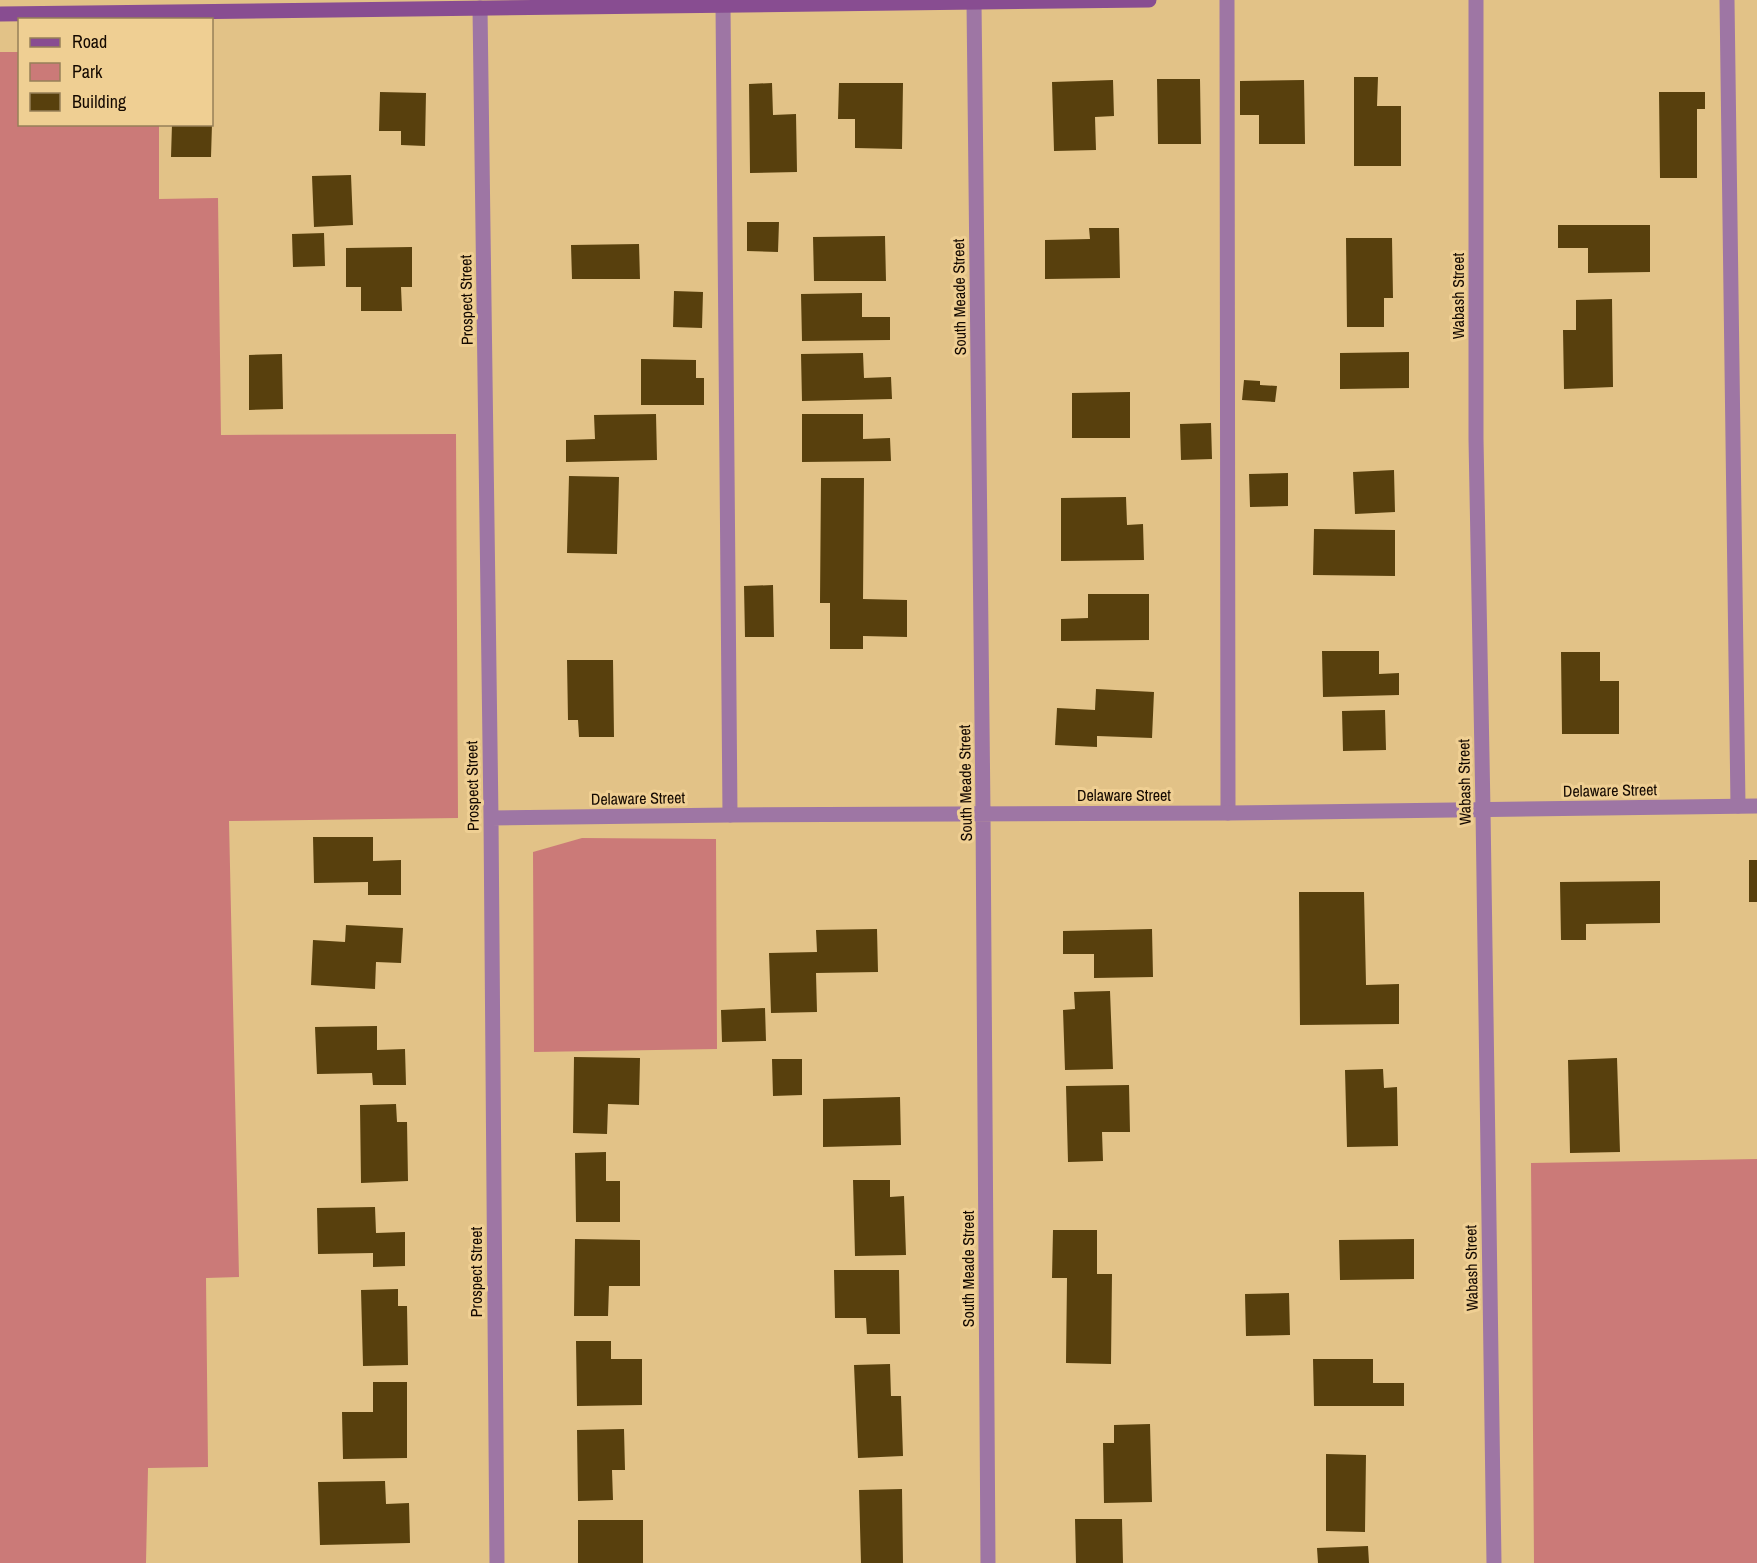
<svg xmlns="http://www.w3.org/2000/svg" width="1757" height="1563" font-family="'Archivo Narrow',sans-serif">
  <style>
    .green { fill: #cb7a78 }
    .building { fill: #58400d }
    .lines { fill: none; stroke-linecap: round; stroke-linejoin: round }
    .lane { stroke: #9e76a4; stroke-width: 15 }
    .street { stroke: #9e76a4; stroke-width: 15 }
    .secondary { stroke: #884d91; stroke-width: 15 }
    .labels { text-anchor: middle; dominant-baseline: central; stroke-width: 6; stroke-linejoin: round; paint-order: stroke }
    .street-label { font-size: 16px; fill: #140900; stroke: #efcf93 }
  </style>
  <rect width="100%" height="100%" fill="#e2c287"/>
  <path class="green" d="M0 52H19L20 124 159 125V199L218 198 221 435 456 434 458 818 229 821 239 1277 206 1278 208 1467 148 1468 146 1563H0Z
    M582 838 716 839 717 1049 534 1052 533 852Z
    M1757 1159V1563H1534L1531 1163Z"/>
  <path class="building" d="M1354 77H1378L1377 106H1401V166H1354Z
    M1157 79H1200L1201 144H1158Z
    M1113 80 1114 116 1095 117 1096 150 1054 151 1052 82Z
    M1304 80 1305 144H1259V115H1240V81Z
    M772 83 773 115 796 114 797 172 750 173 749 84Z
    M839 83H903L902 149 855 148V119H838Z
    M380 92 426 93 425 146 401 145V131H379Z
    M1659 92H1705V109H1697V178H1660Z
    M172 124H212L211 157H171Z
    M351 175 353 225 314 227 312 176Z
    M747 222H779L778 252 747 251Z
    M1558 225H1650V272L1588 273V248H1558Z
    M1089 228H1119L1120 278 1045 279V240L1090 239Z
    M324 233 325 266 293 267 292 234Z
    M885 236 886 281H814L813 237Z
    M1346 238H1392L1393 298H1384V327H1347Z
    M639 244 640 279H572L571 245Z
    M412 247V287H401L402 311H361V287H346V248Z
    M674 291 703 292 702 328 673 327Z
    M862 293V317H890V340L802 341 801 294Z
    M1612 299 1613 387 1564 389 1563 330H1576V300Z
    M1409 352V388L1340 389V353Z
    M863 353 864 378 891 377 892 399 802 401 801 354Z
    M282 354 283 409 249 410V355Z
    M641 359 696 360V378H704V405H641Z
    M1244 380 1260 381V385L1277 386 1275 402 1242 400Z
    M1130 392V438H1072V393Z
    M656 414 657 460 566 462V440L595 439 594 415Z
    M802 414H863V439L890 438 891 461 802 462Z
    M1211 423 1212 459 1181 460 1180 424Z
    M1394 470 1395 512 1355 514 1353 472Z
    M1288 473V506L1250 507 1249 474Z
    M569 476 619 477 617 554 567 553Z
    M821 478H864L863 599 907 600V637L863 636V649H830V603H820Z
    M1126 497 1127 525 1143 524 1144 560 1061 561V498Z
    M1314 529 1395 530V576L1313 575Z
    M773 585 774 637H745L744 586Z
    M1088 594H1149V640L1061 641V619L1088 618Z
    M1322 651H1379V674L1399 673V695L1323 697Z
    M1561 652H1600V681H1619V734H1562Z
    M567 660H613L614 737H579L578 720H568Z
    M1096 689 1154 692 1152 738 1097 736V747L1055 745 1057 708 1095 710Z
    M1385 710 1386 750 1343 751 1342 711Z
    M313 837H373V861L401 860V895H368V882L314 883Z
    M1749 860H1757V902H1749Z
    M1660 881V923L1586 924V940H1561L1560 882Z
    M1299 892H1364L1366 985 1399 984V1024L1300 1025Z
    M346 925 403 928 401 963 376 962 375 989 311 985 313 940 345 942Z
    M877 929 878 972 816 973 817 1012 771 1013 769 953 817 952 816 930Z
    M1152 929 1153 977 1094 978V954H1063V931Z
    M1110 991 1113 1069 1065 1070 1063 1010 1075 1009 1074 992Z
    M765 1008 766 1041 722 1042 721 1010Z
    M377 1026V1050L405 1049 406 1085H373L372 1073 317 1074 315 1027Z
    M574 1057 640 1058 639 1105 608 1104 607 1134 573 1133Z
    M1617 1058 1620 1152 1570 1153 1568 1060Z
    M772 1059H802V1095L773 1096Z
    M1383 1069 1384 1088 1397 1087 1398 1146 1347 1147 1345 1070Z
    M1129 1085 1130 1132H1102L1103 1161 1068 1162 1066 1086Z
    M900 1097 901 1145 823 1147V1099Z
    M396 1104 397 1122H407L408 1181 361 1183 360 1105Z
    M606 1152V1181H620V1222H576L575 1153Z
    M853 1180H890V1197L904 1196 906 1255 855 1256Z
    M375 1207 376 1233 405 1232V1266L373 1267V1253L318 1254 317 1208Z
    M1053 1230H1097V1274H1112L1111 1364 1066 1363 1067 1278H1052Z
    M575 1239 640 1240V1286H609L608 1316H574Z
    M1414 1239V1279L1340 1280 1339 1240Z
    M834 1270H899L900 1334H867L866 1318H835Z
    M398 1289V1306H407L408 1365 363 1366 361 1290Z
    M1289 1293 1290 1335 1246 1336 1245 1294Z
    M576 1341H611V1359H642V1405L577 1406Z
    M1313 1359H1373V1383H1404V1406H1314Z
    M890 1364 891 1396H901L903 1456 858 1458 854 1365Z
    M373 1382H407V1458L343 1459 342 1412H373Z
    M1150 1424 1152 1502 1104 1503 1103 1443H1114V1425Z
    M624 1429 625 1470H612L613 1500 578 1501 577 1430Z
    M1326 1454 1366 1455 1365 1532 1326 1531Z
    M385 1481 386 1504 409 1503 410 1543 320 1545 318 1482Z
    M902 1489 903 1563H861L859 1490Z
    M1075 1519H1122L1123 1563H1076Z
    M578 1520H643V1563H578Z
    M1368 1546 1369 1563H1318L1317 1548Z"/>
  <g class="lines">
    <path class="lane" d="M1227 0 1228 813
      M1727 0 1738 806
      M723 4 730 815"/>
    <path class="street" d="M1476 0V439L1483 810 1494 1563
      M974 2 983 813 988 1563
      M480 8 491 818 497 1563
      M491 818 730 815 1228 813 1757 806"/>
    <path class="secondary" d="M0 14 1149 0"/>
  </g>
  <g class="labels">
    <g class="street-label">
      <text transform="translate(1458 296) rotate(-90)">Wabash Street</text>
      <text transform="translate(959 297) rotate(-91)">South Meade Street</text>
      <text transform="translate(466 300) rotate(-91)">Prospect Street</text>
      <text transform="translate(1464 782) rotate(-91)">Wabash Street</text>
      <text transform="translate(965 783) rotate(-91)">South Meade Street</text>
      <text transform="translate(472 786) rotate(-91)">Prospect Street</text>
      <text transform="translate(1610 790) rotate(-1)">Delaware Street</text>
      <text x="1124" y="795">Delaware Street</text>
      <text transform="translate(638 798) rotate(-1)">Delaware Street</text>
      <text transform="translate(1471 1268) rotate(-91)">Wabash Street</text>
      <text transform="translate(968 1269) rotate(-90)">South Meade Street</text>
      <text transform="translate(476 1272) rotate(-90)">Prospect Street</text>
    </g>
  </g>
  <rect x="18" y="18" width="195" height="108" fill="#efcf93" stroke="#978058" stroke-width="1.5"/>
  <rect x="30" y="38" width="30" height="9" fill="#884d91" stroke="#978058" stroke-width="1.5"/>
  <text x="72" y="48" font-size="18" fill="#140900">Road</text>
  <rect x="30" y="63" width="30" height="18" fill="#cb7a78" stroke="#978058" stroke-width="1.5"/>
  <text x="72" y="78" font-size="18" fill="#140900">Park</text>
  <rect x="30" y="93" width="30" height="18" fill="#58400d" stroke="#978058" stroke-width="1.5"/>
  <text x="72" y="108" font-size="18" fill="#140900">Building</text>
</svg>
